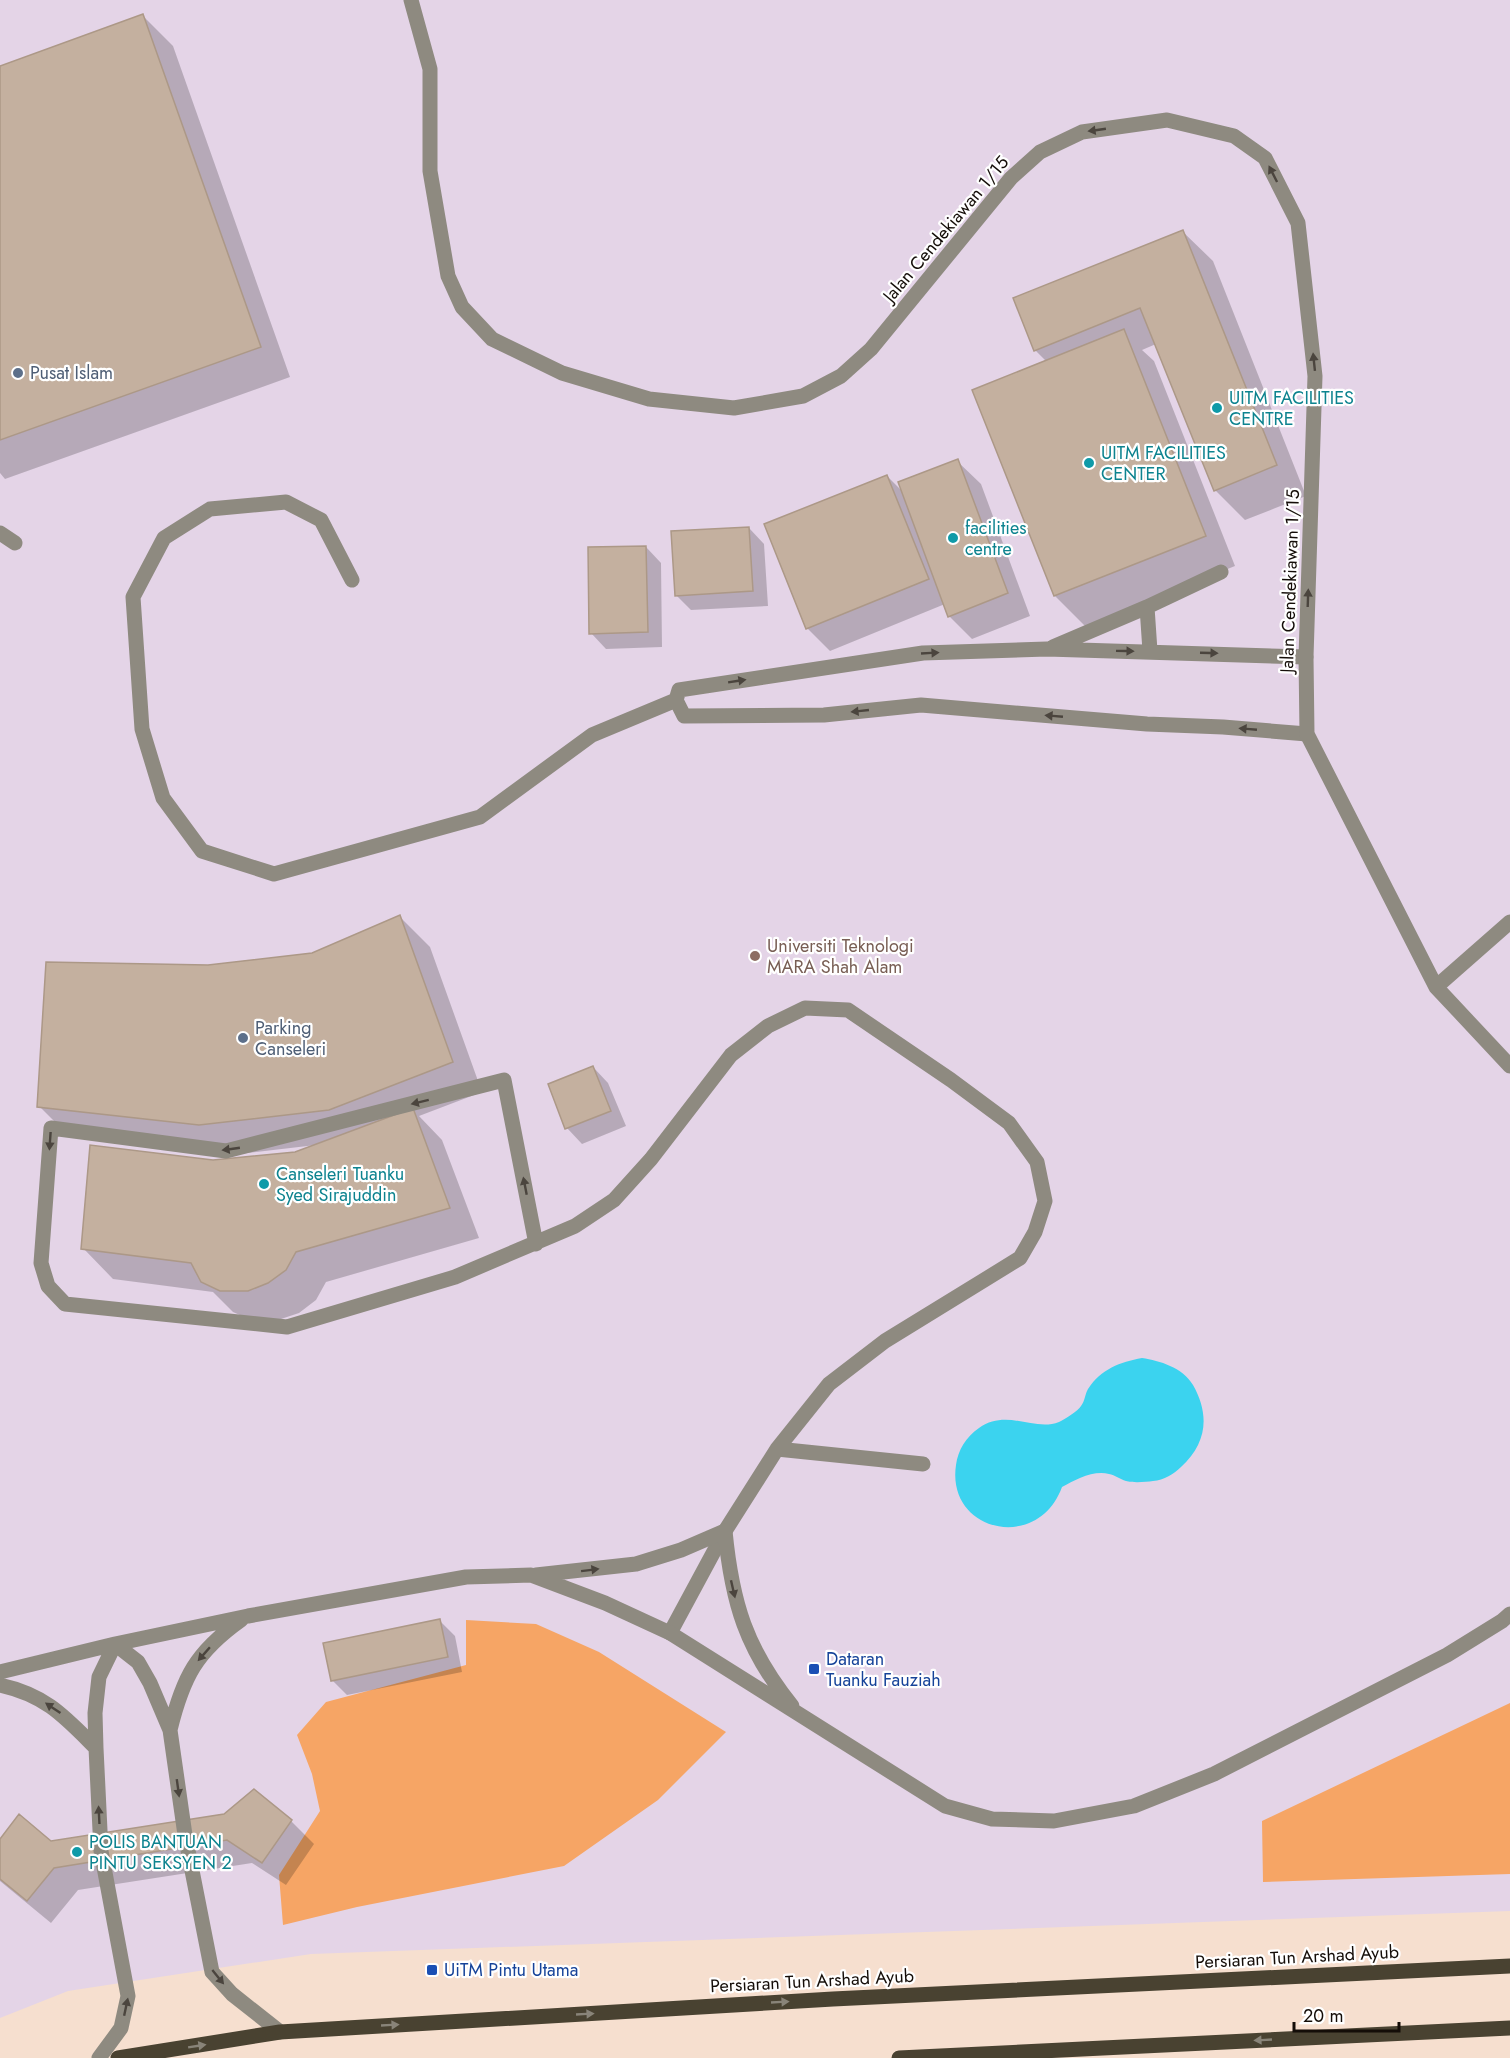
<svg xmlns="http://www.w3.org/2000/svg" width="1510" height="2058" font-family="Jost,sans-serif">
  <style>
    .education { fill: #e4d4e7 }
    .green { fill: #f6a565 }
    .water { fill: #3bd3ef }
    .shadow { fill: #0003 }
    .building { fill: #c4b09f; stroke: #ac9887; stroke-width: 1.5 }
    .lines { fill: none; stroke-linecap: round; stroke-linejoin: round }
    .service { stroke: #8e8a80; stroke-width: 15 }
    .minor { stroke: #8e8a80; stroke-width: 15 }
    .tertiary { stroke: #8e8a80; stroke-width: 15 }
    .primary { stroke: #494231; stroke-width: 15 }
    .oneway { fill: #4b453e }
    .oneway2 { fill: #898479 }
    .service-dot { fill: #5c6f8a; stroke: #fff; stroke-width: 2 }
    .culture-dot { fill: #0f9aa8; stroke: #fff; stroke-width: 2 }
    .education-dot { fill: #8d6e63; stroke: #fff; stroke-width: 2 }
    .transit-dot { fill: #1a4fb4; stroke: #fff; stroke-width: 2 }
    .labels { text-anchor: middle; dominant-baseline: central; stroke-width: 4.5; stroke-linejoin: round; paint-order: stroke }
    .street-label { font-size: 18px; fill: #140d08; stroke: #fff }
    .service-label { font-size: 18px; fill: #4e5e75; stroke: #fff; text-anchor: start }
    .culture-label { font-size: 18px; fill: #0d838f; stroke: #fff; text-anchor: start }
    .education-label { font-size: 18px; fill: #785e54; stroke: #fff; text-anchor: start }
    .transit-label { font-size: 18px; fill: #164399; stroke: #fff; text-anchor: start }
  </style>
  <rect width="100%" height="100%" fill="#f6dfcf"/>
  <path class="education" d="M0 0H1510V1911L311 1954 68 1991 0 2018Z"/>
  <path class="green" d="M466 1620 536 1624 599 1652 726 1732 658 1800 564 1866 357 1907 283 1925 279 1875 320 1811 312 1774 297 1735 326 1702 466 1665Z
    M1510 1703V1874L1263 1882 1262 1821Z"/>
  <path class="water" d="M1142 1358C1160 1361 1182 1367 1193 1385 1210 1415 1207 1443 1181 1467 1174 1474 1164 1480 1153 1481 1146 1482 1133 1483 1126 1481 1120 1479 1115 1475 1109 1474 1093 1470 1075 1480 1062 1487 1038 1553 946 1532 956 1465 958 1450 966 1437 979 1428 1007 1408 1034 1432 1059 1422 1065 1419 1078 1411 1081 1406 1085 1401 1085 1394 1088 1389 1101 1369 1120 1362 1142 1358Z"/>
  <path class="shadow" d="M143 16 173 46 290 377 5 479 0 473V67Z
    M1182 231 1213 261 1306 496 1245 520 1215 490 1156 344 1142 350 1154 361 1235 566 1085 626 1055 596 1047 362 1036 351 1015 299Z
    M957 461 981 484 1030 616 972 639 949 616 945 604 830 651 807 628 887 476 903 492Z
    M749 528 764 544 768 606 691 610 676 595Z
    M646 547 661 563 662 647 606 649 591 633Z
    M400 917 430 947 482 1092 419 1116 442 1140 479 1238 326 1282 316 1300 299 1313 278 1320H251L233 1312 213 1292 113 1279 83 1248 213 1162 295 1154 316 1145 230 1155 69 1136 39 1106 208 967 313 954Z
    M593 1067 608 1083 626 1126 582 1144 567 1128Z
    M440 1621 455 1636 462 1672 347 1695 332 1680Z
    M291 1821 314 1844 286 1885 252 1863 78 1890 51 1923 0 1881V1841L50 1843Z"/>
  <path class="building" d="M143 14 261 347 0 440V66Z
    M1183 230 1277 465 1214 491 1140 308 1034 351 1013 298Z
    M1124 329 1206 536 1054 596 972 390Z
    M958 459 1008 593 948 617 898 482Z
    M887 475 929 579 806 629 764 524Z
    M749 527 753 591 675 596 671 531Z
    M646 546 648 632 589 634 588 547Z
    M400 915 453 1062 329 1110 199 1125 37 1107 46 962 208 965 312 953Z
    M593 1066 611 1111 565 1129 548 1084Z
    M413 1108 450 1208 296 1252 286 1270 268 1283 248 1291H220L201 1282 191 1263 81 1249 90 1145 213 1160 295 1152Z
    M440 1619 448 1657 331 1681 323 1643Z
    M254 1789 292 1820 262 1863 227 1840 54 1868 27 1901 0 1879V1839L19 1814 51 1841 224 1814Z"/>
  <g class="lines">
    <path class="service" d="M0 533 15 543
      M352 580 321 520 286 502 210 509 164 538 133 597 142 729 163 798 202 851 274 874 480 817 592 735 676 700
      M1053 647 1147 607
      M1150 651 1147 607 1221 572
      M1306 657 1047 649 923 653 679 690 676 700 684 716 824 715 921 705 1147 724 1223 727 1307 734
      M536 1244 504 1080 226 1151 51 1128 41 1263 48 1286 65 1304 287 1327 455 1277 575 1226 614 1200 651 1159 731 1055 768 1026 805 1008 848 1010 951 1080 1009 1123 1037 1162 1045 1201 1035 1232 1020 1258 885 1341 829 1384 777 1449 725 1531 670 1633
      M777 1449 923 1464"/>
    <path class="minor" d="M411 0 430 69V171L448 276 462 307 492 339 562 373 649 399 734 408 803 396 841 376 871 349 1011 178 1040 152 1082 132 1167 120 1234 136 1265 158 1298 223 1315 376 1306 657 1307 734 1436 987 1510 1066
      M1436 987 1510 922"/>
    <path class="tertiary" d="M536 1575 636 1564 681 1550 725 1531C732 1603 746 1649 792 1706
      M0 1672 115 1644 248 1616 466 1577 531 1575 605 1603 670 1633 945 1806 992 1819 1054 1821 1134 1806 1214 1774 1447 1655 1502 1621 1510 1614
      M0 1685C46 1695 65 1717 96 1748
      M170 1730C183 1677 196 1652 241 1620
      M99 2058 121 2028 128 1996 101 1851 96 1748 95 1713 99 1677 115 1644 138 1662 150 1683 170 1730 185 1835 212 1972 232 1994 280 2032"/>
    <path class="primary" d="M118 2058 280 2032 833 1999 1510 1966
      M899 2058 1510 2028"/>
  </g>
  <defs><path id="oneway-solid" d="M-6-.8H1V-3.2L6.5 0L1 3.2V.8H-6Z" transform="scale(1.5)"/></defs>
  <g class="oneway">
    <use href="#oneway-solid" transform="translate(1097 130) rotate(172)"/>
    <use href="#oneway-solid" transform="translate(1273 174) rotate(-117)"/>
    <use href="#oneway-solid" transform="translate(1314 362) rotate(-96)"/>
    <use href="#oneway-solid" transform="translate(1308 598) rotate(-88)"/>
    <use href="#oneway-solid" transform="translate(1125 651) rotate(1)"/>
    <use href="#oneway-solid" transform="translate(930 653) rotate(-3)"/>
    <use href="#oneway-solid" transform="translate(1209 653) rotate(2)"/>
    <use href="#oneway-solid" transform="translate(737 681) rotate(-9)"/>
    <use href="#oneway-solid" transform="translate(860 711) rotate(174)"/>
    <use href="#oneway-solid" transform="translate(1054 716) rotate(-175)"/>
    <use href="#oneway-solid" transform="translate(1248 729) rotate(-175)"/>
    <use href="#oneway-solid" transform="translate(420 1102) rotate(166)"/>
    <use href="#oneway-solid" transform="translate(50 1141) rotate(94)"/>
    <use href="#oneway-solid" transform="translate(231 1149) rotate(172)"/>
    <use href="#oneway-solid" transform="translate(525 1186) rotate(-101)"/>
    <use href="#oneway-solid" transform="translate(590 1570) rotate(-7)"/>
    <use href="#oneway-solid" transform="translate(733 1589) rotate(77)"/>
    <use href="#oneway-solid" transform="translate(204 1654) rotate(131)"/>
    <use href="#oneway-solid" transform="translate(53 1708) rotate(-146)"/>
    <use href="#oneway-solid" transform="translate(178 1788) rotate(82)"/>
    <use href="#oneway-solid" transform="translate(99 1815) rotate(-93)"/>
    <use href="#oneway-solid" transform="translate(218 1977) rotate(51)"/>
    <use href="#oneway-solid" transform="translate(126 2007) rotate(-78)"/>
  </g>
  <g class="oneway2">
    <use href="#oneway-solid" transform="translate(780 2002) rotate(-3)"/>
    <use href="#oneway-solid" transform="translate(585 2014) rotate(-3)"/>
    <use href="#oneway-solid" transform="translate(390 2025) rotate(-3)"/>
    <use href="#oneway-solid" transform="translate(1263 2040) rotate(177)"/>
    <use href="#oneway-solid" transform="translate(197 2046) rotate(-9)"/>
  </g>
  <g class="service-dot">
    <circle cx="18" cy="373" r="6"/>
    <circle cx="243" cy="1038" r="6"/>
  </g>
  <g class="culture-dot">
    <circle cx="1217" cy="408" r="6"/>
    <circle cx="1089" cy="463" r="6"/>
    <circle cx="953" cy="538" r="6"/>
    <circle cx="264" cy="1184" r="6"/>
    <circle cx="77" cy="1852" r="6"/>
  </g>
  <circle class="education-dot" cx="755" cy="956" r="6"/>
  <g class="transit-dot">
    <rect x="808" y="1663" width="12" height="12" rx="3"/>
    <rect x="426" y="1964" width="12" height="12" rx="3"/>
  </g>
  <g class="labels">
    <g class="street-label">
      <text transform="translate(946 229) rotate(-50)">Jalan Cendekiawan 1/15</text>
      <text transform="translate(1290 581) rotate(-88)">Jalan Cendekiawan 1/15</text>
      <text transform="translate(1297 1957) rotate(-3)">Persiaran Tun Arshad Ayub</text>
      <text transform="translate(812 1981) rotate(-3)">Persiaran Tun Arshad Ayub</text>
    </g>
    <g class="service-label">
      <text x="30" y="373">Pusat Islam</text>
      <text x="255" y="1028">Parking<tspan x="255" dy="21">Canseleri</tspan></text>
    </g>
    <g class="culture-label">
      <text x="1229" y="398">UITM FACILITIES<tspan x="1229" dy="21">CENTRE</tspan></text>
      <text x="1101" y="453">UITM FACILITIES<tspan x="1101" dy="21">CENTER</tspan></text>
      <text x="965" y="528">facilities<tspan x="965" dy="21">centre</tspan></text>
      <text x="276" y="1174">Canseleri Tuanku<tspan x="276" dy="21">Syed Sirajuddin</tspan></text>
      <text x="89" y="1842">POLIS BANTUAN<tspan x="89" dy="21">PINTU SEKSYEN 2</tspan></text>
    </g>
    <g class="education-label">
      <text x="767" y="946">Universiti Teknologi<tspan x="767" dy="21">MARA Shah Alam</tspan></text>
    </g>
    <g class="transit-label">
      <text x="826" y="1659">Dataran<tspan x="826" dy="21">Tuanku Fauziah</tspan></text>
      <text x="444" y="1970">UiTM Pintu Utama</text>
    </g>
  </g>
  <path d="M1294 2022v9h105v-9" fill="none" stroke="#140d08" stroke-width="3"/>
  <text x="1303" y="2022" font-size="18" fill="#140d08" stroke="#ffffff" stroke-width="4.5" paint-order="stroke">20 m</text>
</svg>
